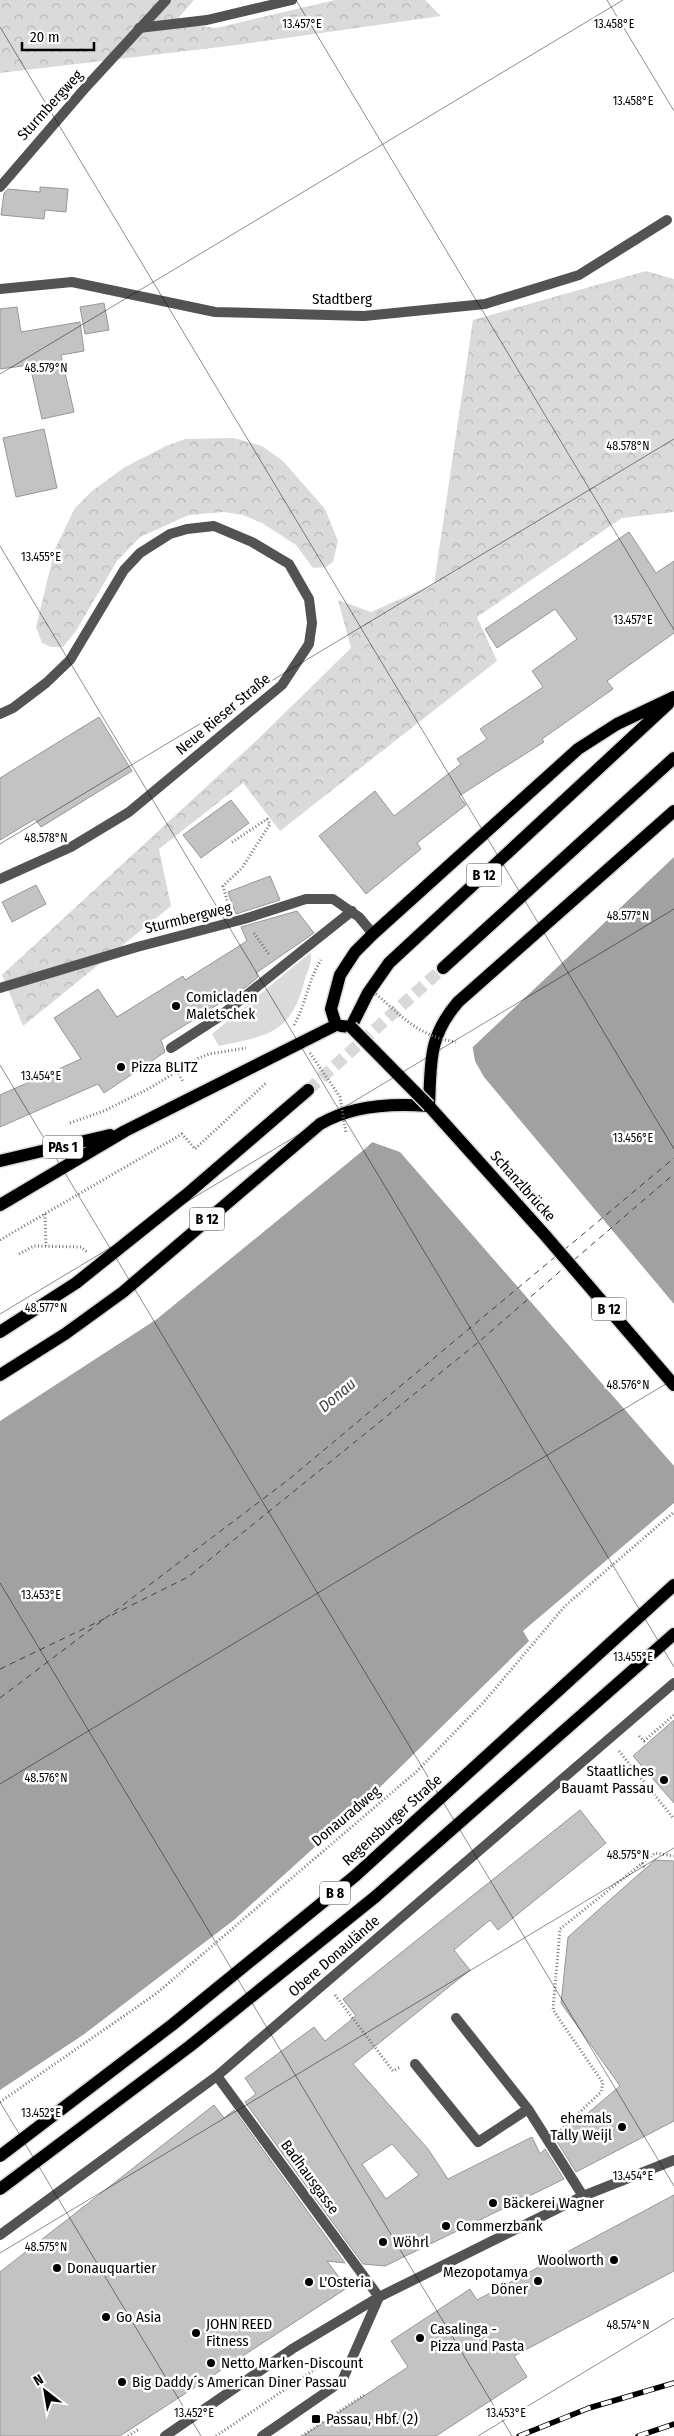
<svg xmlns="http://www.w3.org/2000/svg" width="674" height="2436" font-family="'Fira Sans Condensed',sans-serif">
  <style>
    .green { fill: #dadada }
    .forest { fill: url(#forest-crowns) }
    .water { fill: #a1a1a1 }
    .pier { fill: #fff }
    .lines { fill: none; stroke-linecap: round; stroke-linejoin: round }
    .ferry { stroke: #424242; stroke-width: 1; stroke-dasharray: 6 5; stroke-linecap: butt }
    .building { fill: #c3c3c3; stroke: #979797; fill-rule: evenodd }
    .primary-tunnel { stroke: #d9d9d9; stroke-width: 12; stroke-dasharray: 12 6; stroke-linecap: butt }
    .primary-casing { stroke: #dbdbdb; stroke-width: 15 }
    .path { stroke: #757575; stroke-width: 3; stroke-dasharray: 1 2.5; stroke-linecap: butt }
    .service { stroke: #535353; stroke-width: 10 }
    .minor { stroke: #535353; stroke-width: 10 }
    .tertiary { stroke: #535353; stroke-width: 10 }
    .primary { stroke: #000; stroke-width: 12 }
    .rail-casing { stroke: #000; stroke-width: 5.5 }
    .rail { stroke: #fff; stroke-width: 4; stroke-dasharray: 11; stroke-linecap: butt }
    .primary-bridge-casing { stroke: #dbdbdb; stroke-width: 15; stroke-linecap: butt }
    .path-bridge { stroke: #757575; stroke-width: 3; stroke-dasharray: 1 2.5; stroke-linecap: butt }
    .primary-bridge { stroke: #000; stroke-width: 12 }
    .ticks { fill: none; stroke: #000; stroke-width: 1; stroke-opacity: 0.45 }
    .poi-dot { fill: #000; stroke: #fff; stroke-width: 2 }
    .labels { text-anchor: middle; dominant-baseline: central; stroke-width: 5; stroke-linejoin: round; paint-order: stroke }
    .shield { fill: #fff; stroke: #4c4c4c; stroke-width: 1 }
    .shield-label { font-size: 14px; font-weight: bold; fill: #000 }
    .street-label { font-size: 15px; fill: #000; stroke: #fff }
    .poi-label { font-size: 15px; fill: #000; stroke: #fff; text-anchor: start }
    .water-label { font-size: 16px; font-style: italic; fill: #424242; stroke: #fff }
    .ticks-label { font-size: 12px; text-anchor: middle; fill: #000; stroke: #fff; stroke-width: 5; stroke-linejoin: round; paint-order: stroke }
  </style>
  <defs>
    <pattern id="forest-crowns" width="20" height="18" patternUnits="userSpaceOnUse" patternTransform="scale(1.25)"><rect width="20" height="18" fill="#dadada"/><path d="M2 6a3 3 0 1 1 6 0M12 15a3 3 0 1 1 6 0" fill="none" stroke="#b9b9b9"/></pattern>
  </defs>
  <rect width="100%" height="100%" fill="#fff"/>
  <path class="green" d="M310 953C313 962 308 969 305 979 291 1034 270 1035 219 1046L212 1034Z"/>
  <path class="forest" d="M0 0H194L174 23 216 28 335 0H425L441 16 237 45 0 73Z
    M646 271 674 279V512L622 518 477 617 497 661 280 831 243 783 159 849 171 906 23 1026 2 975 257 740 351 648 338 600 371 612 434 584 473 320Z
    M234 438 262 446 283 461 325 509 338 541 333 562 326 567 313 568 296 545 262 523 243 515 224 512 189 515 140 537 117 561 76 631 63 647H51L42 643 36 627 55 549 75 508 92 491 125 467 166 446 185 439Z"/>
  <path class="water" d="M674 857V1503L523 1631 529 1641 370 1797 234 1920 83 2035 0 2090V1421L157 1319 366 1148Z"/>
  <path class="pier" d="M472 1044 475 1061 484 1077 674 1304V1466L400 1152 369 1141Z"/>
  <g class="lines">
    <path class="ferry" d="M564 1250 674 1158
      M574 1260 674 1174
      M112 1615 188 1577 481 1340 565 1267
      M0 1669 106 1618
      M0 1698 288 1480 555 1257"/>
  </g>
  <path class="building" d="M40 187 68 189 66 212 45 210 44 219 1 215 4 193 8 189 40 192Z
    M104 303 109 330 85 334 80 307Z
    M17 307 21 332 80 322 84 351 61 355 74 412 42 419 30 365 0 369V309Z
    M44 429 57 488 16 497 3 438Z
    M629 532 656 573 674 561V633L607 681 613 689 542 739 544 742 459 796 466 805 417 843 421 849 366 894 319 836 375 791 394 816 461 764 457 759 487 739 480 729 543 687 532 671 577 639 555 609 497 648 485 629Z
    M99 717 132 771 41 827 35 819 0 840V778Z
    M231 800 249 823 201 858 183 835Z
    M270 876 280 900 236 914 228 892Z
    M36 885 46 904 12 922 2 902Z
    M297 911 314 933 256 973 258 977 246 987 161 1040 165 1052 104 1093 98 1084 0 1127V1095L81 1059 54 1018 98 989 117 1017 183 976 185 980 247 941 241 927Z
    M674 1720V1803L633 1756Z
    M580 1810 606 1843 498 1930 490 1920 454 1950 470 1970 353 2064 428 2149 448 2179 532 2137 540 2154 545 2149 564 2179 385 2266 363 2264 245 2102 256 2094 245 2078 314 2027 325 2041 356 2016 343 1999ZM392 2144 419 2175 386 2199 362 2164Z
    M655 1860 674 1861V2121L576 2172 556 2140 620 2086 561 2003 568 1937Z
    M214 2105 224 2118 234 2110 345 2263 327 2261 347 2288 120 2436H0V2272Z
    M674 2195V2271L514 2356 527 2377 436 2436H303L408 2367 391 2341 470 2289 477 2300Z"/>
  <g class="lines">
    <path class="primary-tunnel" d="M308 1090 443 968"/>
    <g class="primary-casing">
      <path id="primary" d="M443 968 674 758
        M336 1025 331 1009 340 975 355 952 373 934 578 749 617 724 674 697
        M341 1026 351 1027 368 993 389 963 668 704
        M429 1106C431 1062 428 1037 458 1002L674 811
        M429 1106 544 1234 674 1385
        M0 1161 110 1135
        M0 1205 125 1131 336 1025
        M0 1332 76 1283 186 1195 308 1090
        M0 1375 65 1334 123 1292 320 1124C352 1105 393 1103 429 1106
        M650 1607 674 1585
        M375 1897 674 1634"/>
    </g>
    <path class="path" d="M229 907 223 886 242 868 270 824 267 819 231 843
      M254 933 270 956
      M294 1025C306 1004 308 980 321 960
      M173 1065 184 1083
      M70 1123 104 1111 150 1088 199 1058 209 1054 246 1048
      M45 1214 46 1246
      M0 1240 182 1134 195 1149 266 1083
      M19 1254 34 1246 81 1247 87 1252
      M639 1736 644 1741 674 1715
      M619 1751 674 1819
      M642 1863 645 1868
      M335 1995 393 2071 400 2067
      M0 2102 157 1993 416 1772 483 1703 565 1606 674 1512
      M561 2130 601 2092 603 2083 553 2010 560 1929 655 1853 674 1856
      M128 2436 139 2429
      M216 2436 321 2365
      M302 2436 364 2395"/>
    <path class="service" d="M139 28 207 20 292 0
      M0 289 72 282 215 312 364 316 485 304 579 275 667 220
      M0 988 137 947 244 919 306 899H333L359 917 373 934
      M171 1048 219 1017 352 911
      M456 2018 528 2109 583 2196
      M415 2064 478 2142 528 2109"/>
    <path class="minor" d="M0 187 86 87 166 0
      M217 2076 379 2297
      M0 2235 217 2076 674 1683
      M165 2436 292 2349 379 2297 583 2196 674 2160
      M262 2436 342 2381 379 2297"/>
    <path class="tertiary" d="M0 714 13 708 46 683 70 660 124 570 140 553 170 534 187 529 214 526 252 542 289 564 309 599 312 623 309 644 282 685 129 812 71 847 0 879"/>
    <use href="#primary" class="primary"/>
    <g class="rail-casing">
      <path id="rail" d="M519 2436 589 2408 674 2383
        M638 2436 674 2424"/>
    </g>
    <use href="#rail" class="rail"/>
    <g class="primary-bridge-casing">
      <path id="primary-bridge" d="M351 1027 429 1106
        M0 2156 172 2025 355 1876 650 1607
        M0 2189 190 2046 375 1897"/>
    </g>
    <path class="path-bridge" d="M376 994C404 1018 418 1036 456 1042
      M310 1053 340 1097 346 1133"/>
    <use href="#primary-bridge" class="primary-bridge"/>
  </g>
  <path class="ticks" d="M296 0 674 630M607 0 674 111M0 27 674 1149M0 374 623 0M0 546 674 1667M0 844 674 439M0 1065 674 2186M0 1314 674 909M0 1583 512 2436M0 1784 674 1379M0 2102 201 2436M0 2253 674 1848M478 2436 674 2318"/>
  <g class="poi-dot">
    <circle cx="176" cy="1006" r="5"/>
    <circle cx="121" cy="1067" r="5"/>
    <circle cx="664" cy="1780" r="5"/>
    <circle cx="622" cy="2127" r="5"/>
    <circle cx="493" cy="2203" r="5"/>
    <circle cx="446" cy="2226" r="5"/>
    <circle cx="383" cy="2242" r="5"/>
    <circle cx="614" cy="2260" r="5"/>
    <circle cx="57" cy="2268" r="5"/>
    <circle cx="538" cy="2281" r="5"/>
    <circle cx="309" cy="2282" r="5"/>
    <circle cx="106" cy="2317" r="5"/>
    <circle cx="196" cy="2333" r="5"/>
    <circle cx="420" cy="2338" r="5"/>
    <circle cx="211" cy="2363" r="5"/>
    <circle cx="122" cy="2382" r="5"/>
    <rect x="311" y="2414" width="10" height="10" rx="2.5"/>
  </g>
  <g class="labels">
    <g class="shield">
      <rect x="466.5" y="863.5" width="35" height="23" rx="4"/>
      <rect x="43" y="1135.5" width="40" height="23" rx="4"/>
      <rect x="189.5" y="1207.5" width="35" height="23" rx="4"/>
      <rect x="591.5" y="1297.5" width="35" height="23" rx="4"/>
      <rect x="320" y="1881.5" width="30" height="23" rx="4"/>
    </g>
    <g class="shield-label">
      <text x="484" y="875">B 12</text>
      <text x="63" y="1147">PAs 1</text>
      <text x="207" y="1219">B 12</text>
      <text x="609" y="1309">B 12</text>
      <text x="335" y="1893">B 8</text>
    </g>
    <g class="street-label">
      <text transform="translate(50 105) rotate(-48)">Sturmbergweg</text>
      <text x="342" y="299">Stadtberg</text>
      <text transform="translate(223 714) rotate(-40)">Neue Rieser Straße</text>
      <text transform="translate(188 918) rotate(-14)">Sturmbergweg</text>
      <text transform="translate(523 1186) rotate(48)">Schanzlbrücke</text>
      <text transform="translate(346 1816) rotate(-40)">Donauradweg</text>
      <text transform="translate(392 1820) rotate(-42)">Regensburger Straße</text>
      <text transform="translate(334 1956) rotate(-41)">Obere Donaulände</text>
      <text transform="translate(310 2177) rotate(54)">Badhausgasse</text>
    </g>
    <g class="poi-label">
      <text x="186" y="997">Comicladen<tspan x="186" dy="17">Maletschek</tspan></text>
      <text x="131" y="1067">Pizza BLITZ</text>
      <text x="654" y="1771" text-anchor="end">Staatliches<tspan x="654" dy="17">Bauamt Passau</tspan></text>
      <text x="612" y="2118" text-anchor="end">ehemals<tspan x="612" dy="17">Tally Weijl</tspan></text>
      <text x="503" y="2203">Bäckerei Wagner</text>
      <text x="456" y="2226">Commerzbank</text>
      <text x="393" y="2242">Wöhrl</text>
      <text x="604" y="2260" text-anchor="end">Woolworth</text>
      <text x="67" y="2268">Donauquartier</text>
      <text x="528" y="2272" text-anchor="end">Mezopotamya<tspan x="528" dy="17">Döner</tspan></text>
      <text x="319" y="2282">L'Osteria</text>
      <text x="116" y="2317">Go Asia</text>
      <text x="206" y="2324">JOHN REED<tspan x="206" dy="17">Fitness</tspan></text>
      <text x="430" y="2329">Casalinga -<tspan x="430" dy="17">Pizza und Pasta</tspan></text>
      <text x="221" y="2363">Netto Marken-Discount</text>
      <text x="132" y="2382">Big Daddy´s American Diner Passau</text>
      <text x="326" y="2419">Passau, Hbf. (2)</text>
    </g>
    <g class="water-label">
      <text transform="translate(337 1395) rotate(-40)">Donau</text>
    </g>
  </g>
  <g class="ticks-label">
    <text x="302" y="28">13.457°E</text>
    <text x="614" y="28">13.458°E</text>
    <text x="633" y="105">13.458°E</text>
    <text x="46" y="372">48.579°N</text>
    <text x="628" y="450">48.578°N</text>
    <text x="41" y="561">13.455°E</text>
    <text x="633" y="624">13.457°E</text>
    <text x="46" y="842">48.578°N</text>
    <text x="628" y="920">48.577°N</text>
    <text x="41" y="1080">13.454°E</text>
    <text x="633" y="1142">13.456°E</text>
    <text x="46" y="1312">48.577°N</text>
    <text x="628" y="1389">48.576°N</text>
    <text x="41" y="1599">13.453°E</text>
    <text x="633" y="1661">13.455°E</text>
    <text x="46" y="1782">48.576°N</text>
    <text x="628" y="1859">48.575°N</text>
    <text x="41" y="2117">13.452°E</text>
    <text x="633" y="2180">13.454°E</text>
    <text x="46" y="2251">48.575°N</text>
    <text x="628" y="2329">48.574°N</text>
    <text x="194" y="2417">13.452°E</text>
    <text x="506" y="2417">13.453°E</text>
  </g>
  <g transform="translate(45 2391) rotate(329)" stroke="#ffffff" stroke-width="4" paint-order="stroke">
  <path d="M0-4L9 19L0 12L-9 19Z" fill="#000000"/>
  <text y="-8" font-size="14" font-weight="bold" text-anchor="middle" fill="#000000">N</text>
  </g>
  <path d="M22 42v8h72v-8" fill="none" stroke="#000000" stroke-width="2.5"/>
  <text x="30" y="42" font-size="15" fill="#000000" stroke="#ffffff" stroke-width="4" paint-order="stroke">20 m</text>
</svg>
